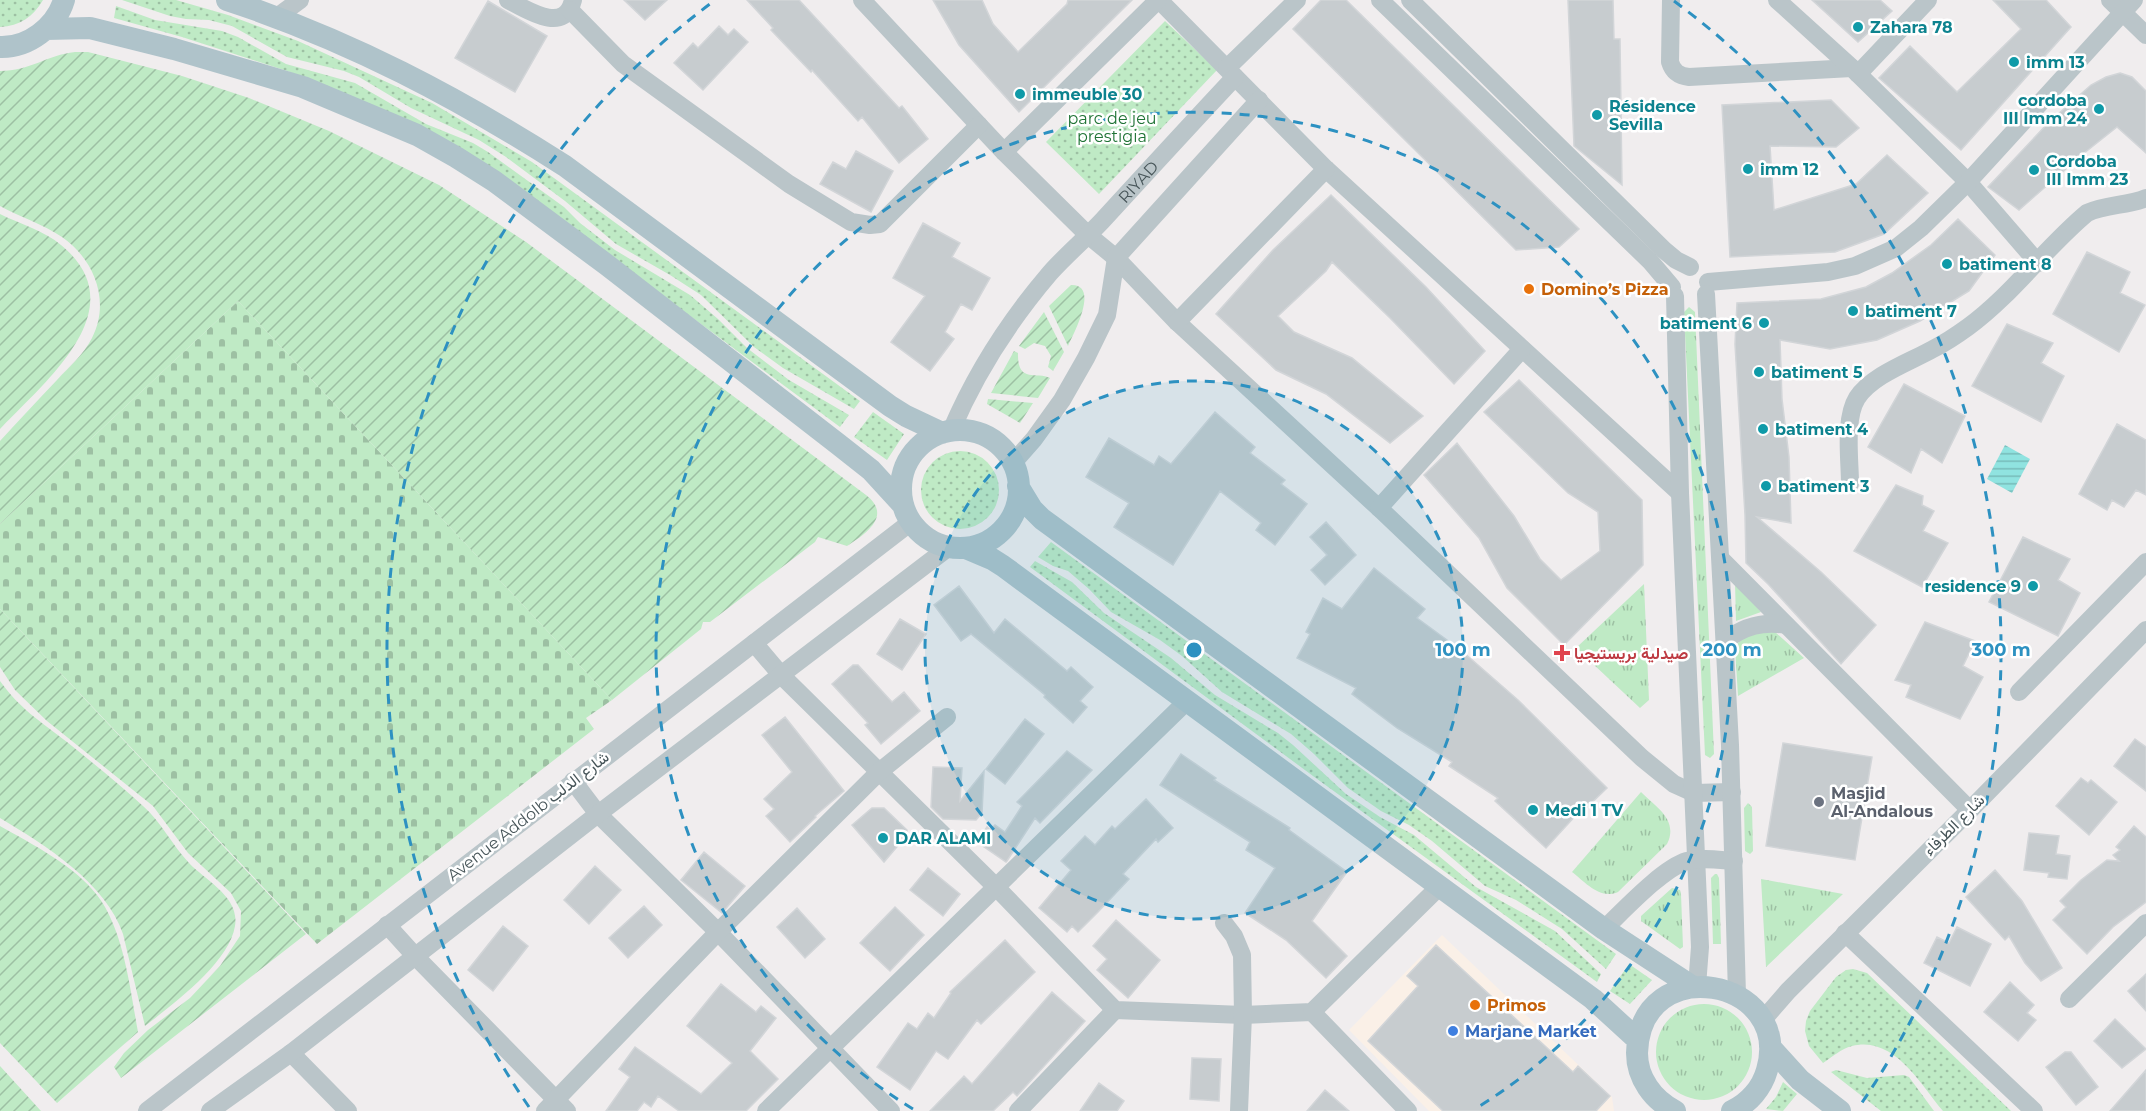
<svg xmlns="http://www.w3.org/2000/svg" width="2146" height="1111" font-family="Montserrat,Vazirmatn,sans-serif">
  <style>
    .commercial { fill: #faf0e7 }
    .grass { fill: url(#grass-tufts) }
    .cemetery { fill: url(#cemetery-stones) }
    .park { fill: url(#park-dots) }
    .garden { fill: url(#garden-furrows) }
    .water { fill: url(#water-rules) }
    .building { fill: #c7cccf; stroke: #d2d5d8; stroke-width: 1.5 }
    .lines { fill: none; stroke-linecap: round; stroke-linejoin: round }
    .minor { stroke: #bac5c9; stroke-width: 18 }
    .major { stroke: #afc3ca; stroke-width: 22 }
    .ring { fill: none; stroke: #2d91c1; stroke-width: 3; stroke-dasharray: 10 8 }
    .culture-dot { fill: #0f9aa8; stroke: #fff; stroke-width: 2 }
    .food-dot { fill: #e8710a; stroke: #fff; stroke-width: 2 }
    .health-dot { fill: #e0444e; stroke: #fff; stroke-width: 2 }
    .worship-dot { fill: #6b7280; stroke: #fff; stroke-width: 2 }
    .shop-dot { fill: #3f7fe0; stroke: #fff; stroke-width: 2 }
    .labels { text-anchor: middle; dominant-baseline: central; stroke-width: 5; stroke-linejoin: round; paint-order: stroke }
    .culture-label { font-size: 16px; font-weight: bold; fill: #0d838f; stroke: #fff; text-anchor: start }
    .park-label { font-size: 16px; fill: #1f7335; stroke: #fff }
    .street-label { font-size: 16px; fill: #475559; stroke: #fff }
    .food-label { font-size: 16px; font-weight: bold; fill: #c56008; stroke: #fff; text-anchor: start }
    .health-label { font-size: 16px; font-weight: bold; fill: #be3a42; stroke: #fff; text-anchor: start }
    .worship-label { font-size: 16px; font-weight: bold; fill: #5b616d; stroke: #fff; text-anchor: start }
    .shop-label { font-size: 16px; font-weight: bold; fill: #366cbe; stroke: #fff; text-anchor: start }
    .centre { fill: #2d91c1; stroke: #fff; stroke-width: 3 }
    .ring-label { font-size: 18px; text-anchor: middle; font-weight: bold; fill: #2d91c1; stroke: #fff; stroke-width: 5; stroke-linejoin: round; paint-order: stroke }
  </style>
  <defs>
    <pattern id="grass-tufts" width="24" height="20" patternUnits="userSpaceOnUse" patternTransform="scale(1.5)"><rect width="24" height="20" fill="#bfeac5"/><path d="M3 7l-1-3M5 7V3M7 7l1-3M15 17l-1-3M17 17v-4M19 17l1-3" fill="none" stroke="#9dc0a3"/></pattern>
    <pattern id="cemetery-stones" width="16" height="16" patternUnits="userSpaceOnUse" patternTransform="scale(1.5)"><rect width="16" height="16" fill="#bfeac5"/><path d="M2 7V4a2 2 0 0 1 4 0v3zM10 15v-3a2 2 0 0 1 4 0v3z" fill="#9dc0a3"/></pattern>
    <pattern id="park-dots" width="8" height="8" patternUnits="userSpaceOnUse" patternTransform="scale(1.5)"><rect width="8" height="8" fill="#bfeac5"/><path d="M2 2h.1M6 6h.1" fill="none" stroke="#9dc0a3" stroke-width="1.8" stroke-linecap="round"/></pattern>
    <pattern id="garden-furrows" width="10" height="10" patternUnits="userSpaceOnUse" patternTransform="scale(1.5)"><rect width="10" height="10" fill="#bfeac5"/><path d="M-1 1l2-2M0 10L10 0M9 11l2-2" fill="none" stroke="#9dc0a3"/></pattern>
    <pattern id="water-rules" width="6" height="5" patternUnits="userSpaceOnUse" patternTransform="scale(1.5)"><rect width="6" height="5" fill="#90e3e0"/><path d="M0 2.5h6" fill="none" stroke="#77bbb9"/></pattern>
  </defs>
  <rect width="100%" height="100%" fill="#f0edee"/>
  <path class="commercial" d="M1442 935 1612 1097 1614 1111H1429L1349 1030Z"/>
  <path class="grass" d="M1689 307 1695 312 1714 754 1710 758 1705 755 1684 312Z
    M1735 583 1761 612 1736 621Z
    M1644 584 1649 700 1640 708 1576 648Z
    M1774 631 1804 658 1738 696 1735 648 1743 635Z
    M1641 792C1656 807 1679 820 1667 844L1618 892C1600 900 1585 882 1572 872Z
    M1748 803 1752 807 1753 851 1750 854 1745 851 1744 808Z
    M1715 874H1717L1719 878 1721 944H1713L1711 878Z
    M1761 879 1843 894 1766 967Z
    M1672 888 1680 890 1681 894 1683 947 1680 949 1641 921V916Z
    M1656 1052a48 48 0 1 1 96 0a48 48 0 1 1-96 0Z"/>
  <path class="cemetery" d="M238 301 612 700 586 718 594 729 317 944 0 609V524Z"/>
  <path class="park" d="M0 0H43C33 17 20 26 0 27Z
    M122 0H176L228 15 298 41 432 103 532 162 860 401 854 409 783 368 754 347 701 295 670 275 616 244 565 201 506 157 479 140 411 108 359 77 344 71 287 57 232 26 209 20 186 19 170 16Z
    M116 6 155 20 222 31 238 37 286 64 355 83 426 124 473 143 488 152 564 207 580 223 615 250 690 295 718 319 747 348 789 380 849 415 840 427 624 267 290 72 182 37 114 18Z
    M1165 21 1217 70 1099 194 1046 142Z
    M873 412 904 434 887 460 854 437Z
    M921 490a39 39 0 1 1 78 0a39 39 0 1 1-78 0Z
    M1051 542 1616 954 1606 969 1562 929 1516 900 1485 886 1432 841 1409 825 1381 811 1348 788 1314 754 1291 734 1222 692 1182 656 1160 640 1111 612 1089 589 1068 571 1053 566 1038 557Z
    M1035 561 1072 582 1104 613 1171 658 1215 695 1278 733 1293 745 1346 794 1380 817 1414 835 1476 887 1555 931 1601 974 1597 982 1313 776 1030 567Z
    M1629 964 1652 980 1630 1004 1610 991Z
    M1853 969 1867 973 2011 1111H1943C1921 1085 1894 1035 1852 1046 1841 1049 1832 1057 1823 1063L1809 1046 1805 1031 1806 1021 1810 1011 1836 977 1846 970Z
    M1836 1070 1867 1078 1904 1075 1909 1077 1934 1111H1881L1831 1072Z
    M1783 1082 1797 1094 1783 1111 1766 1109 1776 1097Z"/>
  <path class="garden" d="M75 52H88L182 76 249 98 329 131 439 185 526 242 866 495C893 516 865 534 847 546L818 537 815 542 710 622H703L701 629 612 700 238 301 0 524V441C19 420 38 400 57 380 69 367 84 354 92 338 111 301 94 259 62 237 43 224 20 217 0 206V71C30 71 47 55 75 52Z
    M0 214C20 224 45 231 61 245 138 308 44 382 0 429Z
    M1071 285C1100 284 1074 333 1068 346L1049 306Z
    M1044 312 1064 352 1053 371 1048 367 1051 356 1045 346 1034 343 1025 349 1019 346Z
    M1014 351 1018 353C1017 384 1037 371 1050 378L1038 398 991 393Z
    M988 399 1033 403 1020 423 987 404Z
    M0 609 306 934 121 1078 114 1067 124 1053 148 1030 190 998 220 966 240 936 241 911 231 893 188 853 153 806 47 721 15 690 0 667Z
    M0 681C20 709 40 721 67 742 93 763 119 784 143 806 162 823 172 845 189 863 206 881 240 897 235 926 229 963 173 1004 145 1026L123 934C106 883 45 845 0 818Z
    M0 826C32 844 75 866 97 895 124 930 130 989 138 1032L57 1103 0 1043Z
    M0 1066 41 1111H0Z"/>
  <path class="water" d="M2005 445 2030 459 2012 493 1987 479Z"/>
  <path class="building" d="M624 0H667L645 20Z
    M747 0H799L899 108 902 106 928 139 899 163 862 117 858 121 812 70 811 72 771 30 773 28Z
    M933 0H982L993 24 1018 52 1067 4 1068 0H1132L1019 112 959 45Z
    M1321 0H1346L1579 229 1559 247 1516 250 1293 29Z
    M1568 0H1613L1614 39H1620L1622 185 1574 146Z
    M1812 0H1880L1892 11 1858 42Z
    M1993 0H2046L2071 27 1961 150 1879 78 1910 46 1957 92 2021 29Z
    M488 1 547 36 515 92 455 58Z
    M719 26 728 35 734 29 748 42 703 90 674 63 693 43 698 48Z
    M2120 73 2132 77 2146 91V153L2117 127 2083 154 2019 210 1988 187 2049 122 2091 85 2106 77Z
    M1831 100 1859 128 1836 147 1770 146 1774 210 1856 184 1887 155 1928 193 1884 234 1835 252 1730 257 1722 105Z
    M856 151 893 171 871 212 820 184 833 162 846 169Z
    M1331 195 1426 287 1485 351 1454 384 1390 318 1332 262 1326 271 1278 316 1294 332 1352 358 1423 416 1390 443 1326 394 1276 370 1216 314 1273 250Z
    M1958 219 1995 255 1969 291 1920 321 1877 340 1830 349 1780 340 1782 399 1789 457 1791 523 1757 517 1821 572 1876 625 1841 664 1768 584 1746 563 1745 515 1735 344 1737 303 1821 299 1866 287 1892 273 1931 245Z
    M923 223 960 243 952 257 990 278 972 310 961 304 945 332 954 339 930 371 891 342 925 296 893 278Z
    M2087 252 2130 272 2120 293 2145 305 2119 352 2053 314Z
    M2007 324 2053 343 2041 363 2064 376 2041 422 1972 386Z
    M1519 380 1642 500 1643 565 1564 645 1507 588 1479 538 1424 475 1457 443 1514 516 1540 559 1561 580 1600 551 1598 512 1568 493 1484 412Z
    M1904 384 1965 416 1942 463 1921 449 1911 473 1868 447Z
    M1215 412 1255 447 1250 453 1285 480 1281 484 1307 504 1275 545 1256 530 1261 523 1220 491 1173 565 1114 527 1129 503 1086 477 1109 438 1154 465 1159 456 1171 464Z
    M2117 424 2146 440V495L2136 490 2124 507 2112 500 2107 510 2079 494Z
    M1896 485 1923 496 1922 505 1934 511 1923 531 1948 543 1922 587 1854 551Z
    M1326 522 1356 555 1325 585 1311 570 1327 555 1310 537Z
    M2023 537 2070 559 2058 580 2080 593 2058 636 1989 602Z
    M1374 568 1425 609 1417 618 1462 651 1518 700 1607 788 1579 815 1578 813 1546 848 1495 801 1498 798 1449 766 1452 762 1397 728 1352 694 1356 688 1297 658 1310 634 1306 632 1323 598 1342 609Z
    M959 586 994 633 1005 619 1067 671 1071 667 1093 687 1080 701 1087 707 1073 723 1044 697 1045 695 971 634 961 641 934 605Z
    M900 619 926 634 902 670 877 654Z
    M1925 622 1975 641 1963 666 1983 677 1960 719 1906 697 1911 685 1895 680Z
    M853 665H858L892 702 904 692 920 711 881 744 865 725 868 723 832 684Z
    M785 717 844 791 815 816 816 817 790 842 766 816 774 809 764 799 792 772 762 735Z
    M1025 719 1044 734 1005 784 986 769Z
    M2135 739 2146 747V791L2114 766Z
    M1783 743 1872 757 1855 860 1766 846Z
    M1067 751 1092 770 1040 823 1035 818 1007 861 1006 862 977 842 987 827 990 830 995 825 1005 832 1022 806 1017 802Z
    M1181 754 1216 778 1214 780 1290 828 1289 830 1347 872 1312 921 1347 956 1326 978 1286 940 1245 913 1275 868 1246 850 1250 842 1160 785Z
    M933 767 962 768 960 801 984 771 982 813 976 820 943 819 931 807Z
    M2081 778 2088 783 2091 780 2117 802 2089 835 2056 806Z
    M1146 799 1173 828 1158 842 1156 839 1123 874 1129 879 1098 912 1078 932 1072 926 1067 932 1039 908 1071 870 1061 861 1085 836 1095 845 1112 826 1115 829Z
    M872 808H884L907 830V835L884 862 852 825Z
    M2134 826 2146 837V902L2113 927 2087 954 2053 920 2066 907 2060 901 2081 880 2107 860 2119 861 2113 855 2120 850 2116 847Z
    M2029 833 2059 836 2056 854 2070 856 2067 879 2048 877 2049 873 2024 870Z
    M704 852 745 886 722 913 681 880Z
    M595 866 621 890 589 924 564 900Z
    M928 868 960 894 943 916 910 890Z
    M1995 870 2022 901 2062 968 2041 981 2025 963 2009 936 2005 940 1966 897Z
    M644 906 662 925 628 958 609 938Z
    M895 907 924 935 890 971 860 943Z
    M797 908 825 939 805 958 777 927Z
    M1116 920 1160 960 1128 998 1097 970 1107 959 1093 946Z
    M503 926 528 946 493 991 468 970Z
    M1957 927 1991 944 1970 986 1924 963 1937 937 1949 943Z
    M1005 940 1035 972 981 1024 977 1020 948 1059 936 1051 910 1090 877 1067 908 1023 917 1029 928 1013 934 1018 951 993 950 992Z
    M1436 945 1573 1072 1578 1066 1610 1096 1596 1111H1443L1368 1041 1418 986 1407 976Z
    M2146 974V1011L2128 991Z
    M2010 982 2034 1005 2027 1013 2036 1020 2018 1041 1984 1012Z
    M721 984 756 1012 761 1006 776 1018 750 1051 778 1079 746 1111H679L658 1096 651 1107 644 1102 637 1111H606L630 1077 619 1069 635 1047 701 1094 732 1063 687 1026Z
    M1052 992 1085 1021 1017 1096 1013 1092 993 1111H930L964 1076 972 1084Z
    M2115 1019 2146 1049 2122 1068 2094 1041Z
    M2065 1052H2071L2098 1087 2076 1105 2046 1067Z
    M1192 1058 1221 1059 1219 1101 1190 1099Z
    M2146 1070V1111H2110Z
    M1099 1083 1124 1101 1117 1111H1080Z
    M1325 1090 1349 1111H1307Z"/>
  <g class="lines">
    <g class="minor">
      <path d="M508 0C527 10 565 35 573 0"/>
      <path d="M862 0 1004 152 1088 235 1116 258 1177 322 1379 508 1642 758 1674 784 1694 793 1732 792"/>
      <path d="M1159 0 1326 169 1680 493"/>
      <path d="M1380 0 1650 261 1672 287"/>
      <path d="M1410 0 1664 250 1676 260 1690 267"/>
      <path d="M1671 0 1670 62C1673 72 1679 76 1689 77L1852 68 1968 182 2038 263"/>
      <path d="M1777 0 1852 68"/>
      <path d="M2110 0 2146 35"/>
      <path d="M570 10 623 64 789 184 851 222 870 225 880 224 979 125"/>
      <path d="M277 17 300 0"/>
      <path d="M1227 68 1297 0"/>
      <path d="M1858 74 1928 0"/>
      <path d="M1004 152 1158 0"/>
      <path d="M1708 282 1828 272 1855 266 1896 248 1921 228 1968 182 2134 0"/>
      <path d="M1706 294 1730 745 1737 995"/>
      <path d="M1675 296 1680 493 1700 947 1697 986"/>
      <path d="M1177 322 1326 169"/>
      <path id="s1" d="M951 431C976 372 1009 321 1050 273 1066 255 1085 239 1102 221 1146 173 1190 125 1235 77"/>
      <path d="M1012 464 1034 439 1062 400 1086 358 1107 315 1116 258 1259 100"/>
      <path d="M1850 484C1850 460 1844 419 1857 398 1872 375 1910 362 1933 349 1945 343 1957 335 1968 327 2013 294 2045 248 2087 213 2106 204 2127 206 2146 198"/>
      <path d="M1379 508 1522 349"/>
      <path d="M1721 559 1970 810"/>
      <path d="M1725 641C1744 626 1763 621 1786 625"/>
      <path d="M754 643 782 676 995 886 1115 1010 1243 1015 1312 1012 1439 887"/>
      <path d="M2019 692 2146 562"/>
      <path d="M573 781 598 814 718 932 891 1111"/>
      <path d="M1224 923 1234 936 1242 955 1243 1015 1239 1111"/>
      <path d="M387 925 416 957 567 1111"/>
      <path d="M1604 929C1624 910 1663 868 1687 861 1702 857 1719 860 1734 861"/>
      <path d="M1845 933 2034 1111"/>
      <path d="M2069 999 2146 923"/>
      <path d="M1312 1012 1408 1111"/>
      <path d="M1762 1021 1788 991 1970 810 2146 630"/>
      <path d="M291 1053 348 1111"/>
      <path d="M147 1111 911 522"/>
      <path d="M210 1111 291 1053 598 814 949 547"/>
      <path d="M545 1111 718 932 879 772 947 717"/>
      <path d="M766 1111 1186 702"/>
      <path d="M1018 1111 1115 1010"/>
    </g>
    <path class="major" d="M227 0C349 40 457 97 565 166L890 406 906 416 942 433
      M46 29 90 28 174 49 303 87 417 135 456 157 494 181 607 265 838 444 871 470 903 505
      M0 47C28 48 56 27 64 0
      M901 489a59 59 0 1 1 118 0a59 59 0 1 1-118 0Z
      M1018 486 1032 509 1042 519 1604 929 1693 987
      M966 548 992 559 1003 566 1593 999 1638 1040
      M1770 1047 1800 1080 1840 1111
      M1675 1111C1653 1100 1637 1078 1637 1053 1640 949 1794 978 1767 1070 1762 1088 1749 1103 1732 1111"/>
  </g>
  <circle cx="1194" cy="650" r="269" fill="#2d91c1" fill-opacity=".12"/>
  <g class="ring">
    <circle cx="1194" cy="650" r="269"/>
    <path d="M913 1109A538 538 0 1 1 1475 1109"/>
    <path d="M529 1107A807 807 0 0 1 714 1M1674 1A807 807 0 0 1 1859 1107"/>
  </g>
  <g class="culture-dot">
    <circle cx="1858" cy="27" r="6"/>
    <circle cx="2014" cy="62" r="6"/>
    <circle cx="1020" cy="94" r="6"/>
    <circle cx="2099" cy="109" r="6"/>
    <circle cx="1597" cy="115" r="6"/>
    <circle cx="1748" cy="169" r="6"/>
    <circle cx="2034" cy="170" r="6"/>
    <circle cx="1947" cy="264" r="6"/>
    <circle cx="1853" cy="311" r="6"/>
    <circle cx="1764" cy="323" r="6"/>
    <circle cx="1759" cy="372" r="6"/>
    <circle cx="1763" cy="429" r="6"/>
    <circle cx="1766" cy="486" r="6"/>
    <circle cx="2033" cy="586" r="6"/>
    <circle cx="1533" cy="810" r="6"/>
    <circle cx="883" cy="838" r="6"/>
  </g>
  <g class="food-dot">
    <circle cx="1529" cy="289" r="6"/>
    <circle cx="1475" cy="1005" r="6"/>
  </g>
  <path class="health-dot" d="M1559 644h6v6h6v6h-6v6h-6v-6h-6v-6h6z"/>
  <circle class="worship-dot" cx="1819" cy="802" r="6"/>
  <circle class="shop-dot" cx="1453" cy="1031" r="6"/>
  <g class="labels">
    <g class="culture-label">
      <text x="1870" y="27">Zahara 78</text>
      <text x="2026" y="62">imm 13</text>
      <text x="1032" y="94">immeuble 30</text>
      <text x="2087" y="100" text-anchor="end">cordoba<tspan x="2087" dy="18">III Imm 24</tspan></text>
      <text x="1609" y="106">Résidence<tspan x="1609" dy="18">Sevilla</tspan></text>
      <text x="2046" y="161">Cordoba<tspan x="2046" dy="18">III Imm 23</tspan></text>
      <text x="1760" y="169">imm 12</text>
      <text x="1959" y="264">batiment 8</text>
      <text x="1865" y="311">batiment 7</text>
      <text x="1752" y="323" text-anchor="end">batiment 6</text>
      <text x="1771" y="372">batiment 5</text>
      <text x="1775" y="429">batiment 4</text>
      <text x="1778" y="486">batiment 3</text>
      <text x="2021" y="586" text-anchor="end">residence 9</text>
      <text x="1545" y="810">Medi 1 TV</text>
      <text x="895" y="838">DAR ALAMI</text>
    </g>
    <g class="park-label">
      <text x="1112" y="118">parc de jeu<tspan x="1112" dy="18">prestigia</tspan></text>
    </g>
    <g class="street-label">
      <text stroke="none"><textPath href="#s1" startOffset="314">RIYAD</textPath></text>
      <text transform="translate(528 816) rotate(-38)">Avenue Addolb شارع الدلب</text>
      <text transform="translate(1954 825) rotate(-45)">شارع الطرفاء</text>
    </g>
    <g class="food-label">
      <text x="1541" y="289">Domino’s Pizza</text>
      <text x="1487" y="1005">Primos</text>
    </g>
    <g class="health-label">
      <text x="1574" y="653">صيدلية بريستيجيا</text>
    </g>
    <g class="worship-label">
      <text x="1831" y="793">Masjid<tspan x="1831" dy="18">Al-Andalous</tspan></text>
    </g>
    <g class="shop-label">
      <text x="1465" y="1031">Marjane Market</text>
    </g>
  </g>
  <circle cx="1194" cy="650" r="9" class="centre"/>
  <g class="ring-label">
    <text x="1463" y="656">100 m</text>
    <text x="1732" y="656">200 m</text>
    <text x="2001" y="656">300 m</text>
  </g>
</svg>
